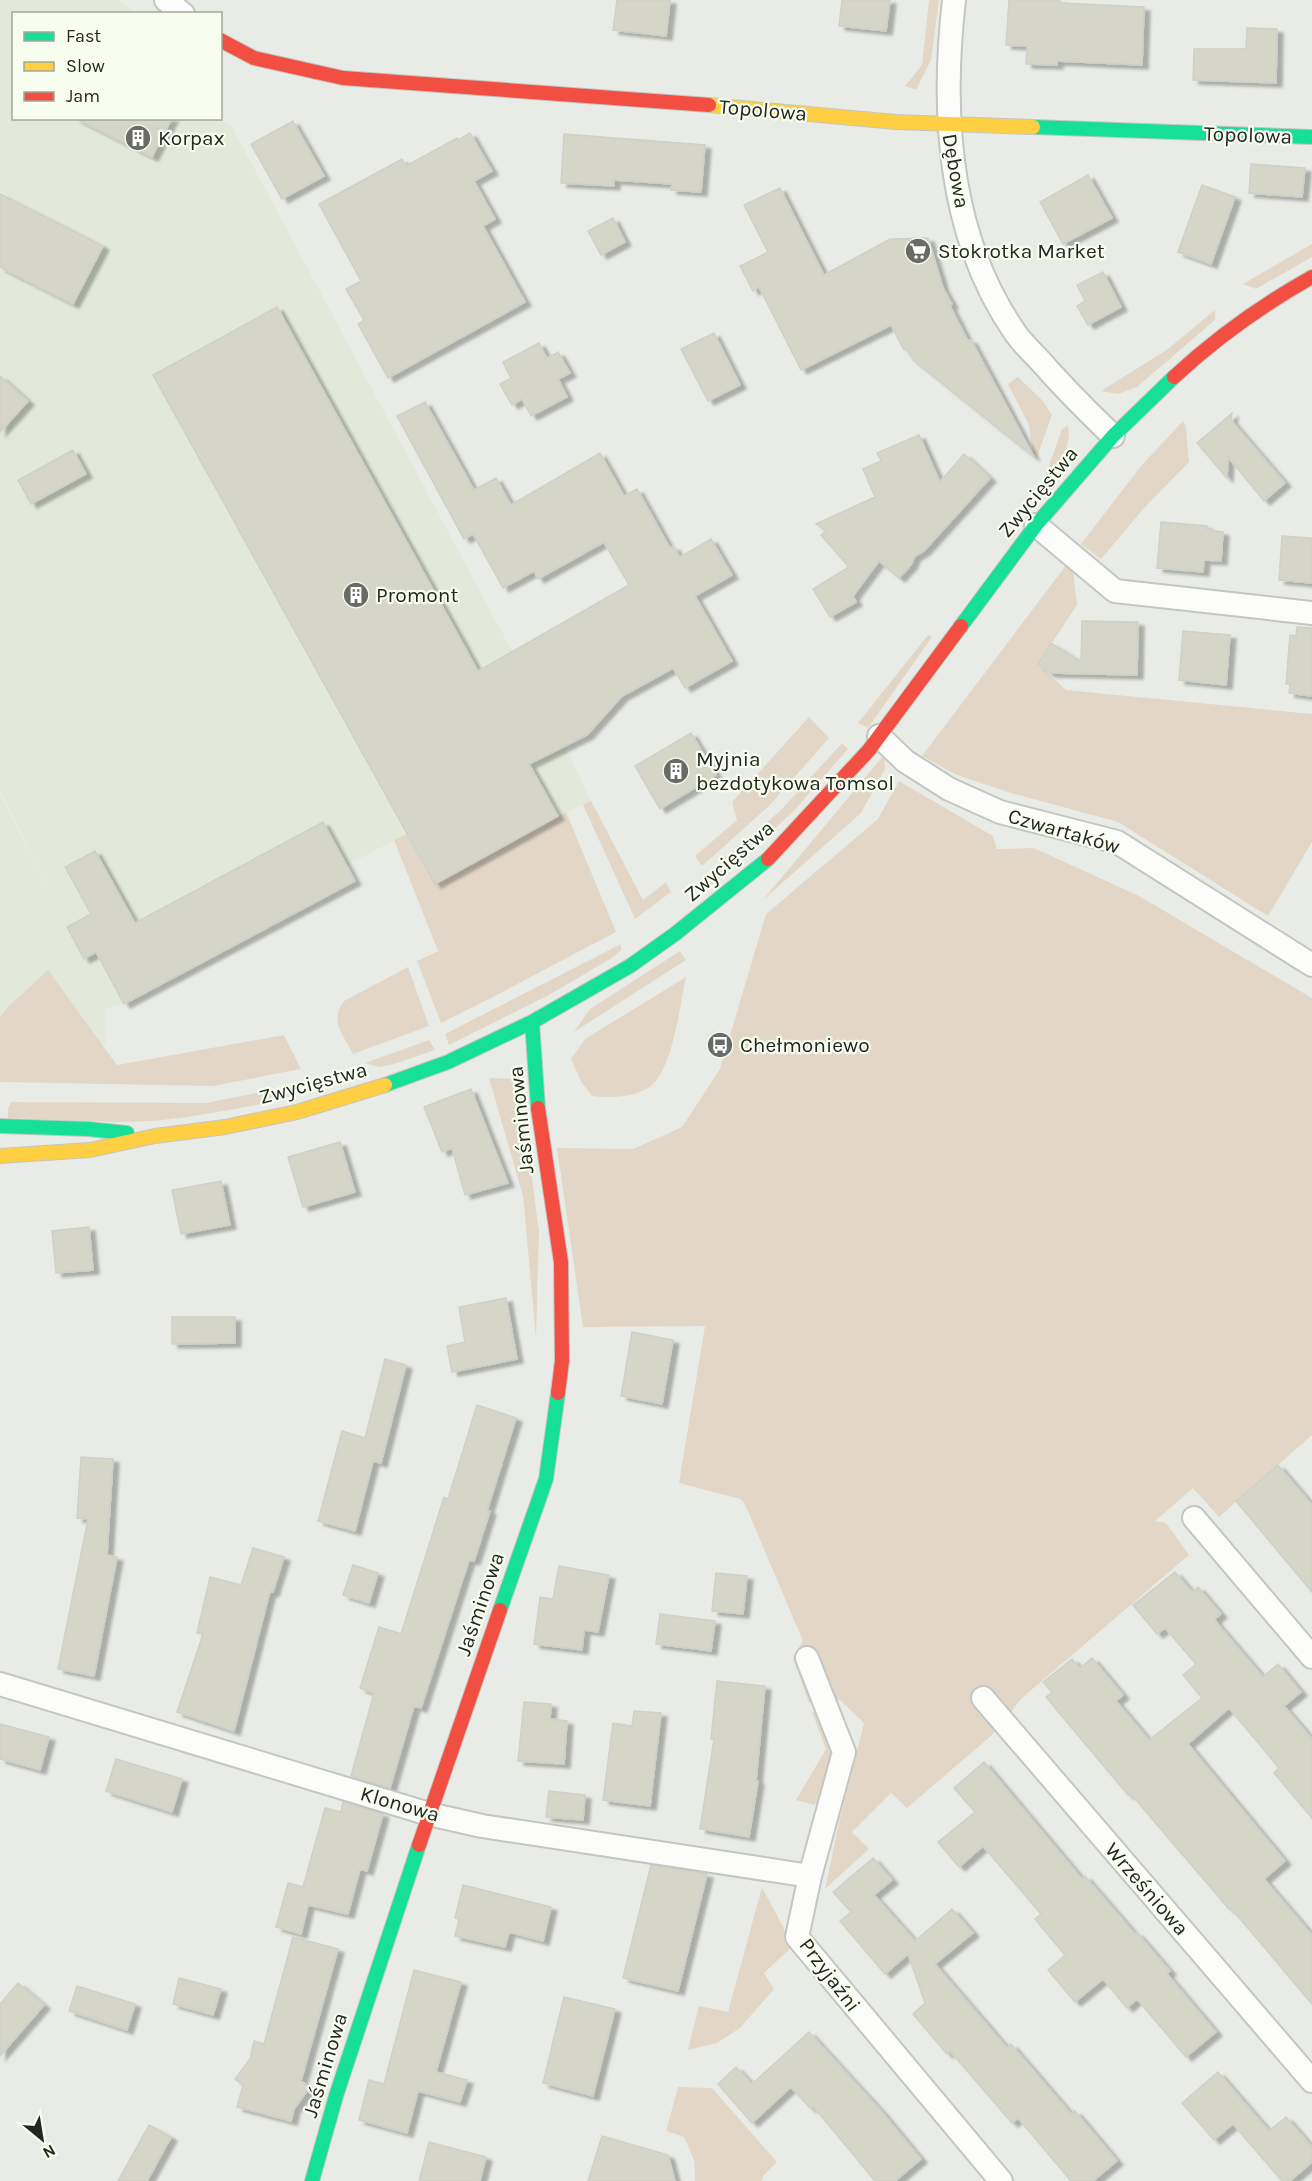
<svg xmlns="http://www.w3.org/2000/svg" width="1312" height="2181" font-family="Karla,sans-serif">
  <style>
    .built { fill: #e2e9da }
    .green { fill: #e2d7c6 }
    .building { fill: #d5d5c8; stroke: #cfd0ca; stroke-width: 1.5; filter: url(#shadow) }
    .lines { fill: none; stroke-linecap: round; stroke-linejoin: round }
    .street-casing { stroke: #c4c6c1; stroke-width: 26 }
    .fast-casing { stroke: #c4c6c1; stroke-width: 16 }
    .slow-casing { stroke: #c4c6c1; stroke-width: 16 }
    .jam-casing { stroke: #c4c6c1; stroke-width: 16 }
    .street { stroke: #fcfcfb; stroke-width: 22 }
    .fast { stroke: #16e098; stroke-width: 14 }
    .slow { stroke: #ffcf43; stroke-width: 14 }
    .jam { stroke: #f24e42; stroke-width: 14 }
    .labels { text-anchor: middle; dominant-baseline: central; stroke-width: 4.5; stroke-linejoin: round; paint-order: stroke }
    .street-label { font-size: 21px; fill: #242721; stroke: #f8feef }
    .poi-label { font-size: 21px; fill: #242721; stroke: #f8feef; text-anchor: start }
  </style>
  <defs>
    <filter id="shadow"><feDropShadow dx="6" dy="4" stdDeviation="1.5" flood-color="#0004"/></filter>
  </defs>
  <rect width="100%" height="100%" fill="#e9ece6"/>
  <path class="built" d="M0 0H118L135 13 14 14V118H218L231 125 512 651 555 726 591 801 558 816 435 884 407 834 347 865 355 881 124 1004 105 1009 106 1044 0 1048V794L51 895 0 790Z"/>
  <path class="green" d="M929 0H939L931 60 916 90 905 86 922 65Z
    M1312 244V257L1256 289 1243 284Z
    M1215 310V320L1137 387 1118 394 1101 391 1168 349Z
    M1018 377 1042 400 1052 415 1037 457 1033 453 1029 425 1008 384Z
    M1183 421 1186 426 1189 462 1145 507 1101 559 1081 544 1141 466Z
    M1068 425C1072 453 1057 463 1042 485L1062 429Z
    M1067 564 1073 570 1077 605 1038 664 1066 690 1312 714V842L1268 916 1118 822 1011 793 957 775 922 756Z
    M928 635 932 637 868 728 858 723Z
    M809 717 829 738 769 806 702 866 695 856 737 820 732 802Z
    M842 743 848 749 792 813 710 886 704 877 781 810Z
    M884 755 885 769 861 813 762 901Z
    M899 781 993 836 997 849 1034 848 1139 896 1312 998V1435L1219 1517 1193 1488 1155 1521 1166 1523 1189 1555 1022 1698 991 1736 907 1808 891 1793 852 1832 869 1849 825 1889 838 1827 864 1723 840 1700 809 1703 793 1658 803 1641 744 1502 740 1499 679 1483 705 1326 583 1327 557 1148 633 1149 682 1127 720 1069 766 914 878 819Z
    M591 801 643 900 666 882 671 892 635 919 583 805Z
    M566 812 616 932 491 998 441 1023 417 961 438 951 394 840 407 834 435 884Z
    M621 944V950L612 958 549 995 449 1045 445 1034Z
    M680 951 686 960 574 1032 590 1009Z
    M408 967 429 1026 353 1054C343 1034 329 1021 344 1001Z
    M48 970 117 1065 284 1035 301 1069 213 1086 0 1082V1017L9 1006Z
    M686 977C680 1005 673 1068 651 1086 635 1098 610 1098 592 1096L582 1083 571 1059 585 1039Z
    M429 1040 435 1050 394 1064 379 1067 365 1063Z
    M489 1078 519 1079 539 1232 536 1338 523 1196Z
    M300 1084 291 1096 269 1103 188 1117 153 1121 115 1122 8 1118V1108L11 1102 206 1103Z
    M812 1712 829 1713 834 1757 822 1797 814 1805 796 1800 826 1749Z
    M762 1887 793 1946 764 1973 774 1989 740 2028 717 2043 688 2050 699 2006 728 2012Z
    M678 2087 712 2088 777 2162 764 2175 761 2181H695L694 2160 684 2137 666 2131Z"/>
  <path class="building" d="M617 0H670L666 36 613 30Z
    M842 0H890L886 31 839 26Z
    M1009 0H1060V3L1144 7 1142 65 1057 61V65L1026 64 1027 46 1006 45Z
    M1247 28 1277 29 1276 83 1193 80 1194 49H1246Z
    M75 118H172L152 157Z
    M293 121 324 176 282 199 251 144Z
    M470 133 492 171 474 181 495 219 483 226 525 302 388 378 358 324 364 320 346 289 361 281 319 204 402 159 406 166 457 138 458 140Z
    M564 134 705 145 701 192 671 190 672 184 614 180V186L561 183Z
    M1251 164 1305 168 1302 197 1249 193Z
    M1088 175 1112 218 1063 244 1040 202Z
    M1202 185 1235 197 1211 264 1178 252Z
    M780 188 824 275 890 239 928 238 943 288 952 304 950 306 968 341 971 340 1034 457 913 360 907 349 904 350 891 325 801 370 759 287 753 291 740 266 768 252 744 205Z
    M0 194 103 246 73 304 0 267Z
    M613 218 625 242 601 255 588 231Z
    M1103 272 1121 307 1088 325 1077 306 1085 301 1077 285Z
    M277 307 478 671 629 585 604 542 538 579 534 571 503 588 473 534 464 539 397 416 425 402 474 490 496 478 511 505 600 453 624 496 637 489 670 548 673 546 680 557 711 539 732 575 695 596 732 661 685 688 673 668 622 696 587 735 529 764 558 816 435 884 153 375Z
    M714 333 740 385 708 401 681 349Z
    M539 343 547 358 558 352 570 373 558 379 567 397 531 416 522 399 512 405 500 384 511 378 503 362Z
    M0 376 28 401 0 432Z
    M1232 413 1231 420 1285 483 1264 501 1228 457 1227 478 1197 443Z
    M919 435 940 482 964 454 990 478 924 551 915 556 911 565 899 578 879 561 853 596 856 602 830 617 813 589 849 567 821 535 826 531 816 524 875 497 863 469 881 461 877 453Z
    M73 450 86 474 31 504 18 480Z
    M1161 522 1207 526V530L1223 532 1221 561 1204 560 1203 572 1157 568Z
    M1282 536 1312 538V583L1279 580Z
    M1082 621 1138 622 1137 675 1050 673 1038 664 1051 643 1081 662Z
    M1297 627 1312 628V696L1289 693 1290 684H1286L1290 635 1296 636Z
    M1183 631 1230 635 1226 685 1179 680Z
    M691 733 716 775 660 809 635 766Z
    M323 822 355 881 124 1004 96 952 84 959 67 927 91 914 65 867 95 851 135 923Z
    M471 1089 508 1183 465 1195 452 1148 442 1152 424 1107Z
    M340 1142 355 1192 303 1207 288 1157Z
    M221 1181 230 1225 181 1234 172 1190Z
    M89 1227 93 1270 56 1273 52 1231Z
    M506 1298 517 1359 452 1372 447 1346 465 1342 459 1307Z
    M172 1317H235V1343L172 1344Z
    M632 1332 673 1340 662 1404 621 1396Z
    M385 1359 406 1365 381 1463 373 1461 355 1531 318 1521 342 1431 365 1438Z
    M477 1405 516 1418 487 1511H490L474 1561 469 1560 421 1708 414 1706 390 1788 351 1776 374 1693 360 1688 379 1627 401 1634 444 1497 448 1499Z
    M81 1457 113 1459 107 1555 117 1557 94 1676 58 1669 88 1519 77 1518Z
    M1278 1465 1312 1505V1592L1236 1501Z
    M253 1548 284 1557 273 1592 270 1591 234 1731 177 1712 203 1634 197 1633 210 1577 241 1585Z
    M353 1565 378 1573 369 1603 343 1595Z
    M559 1566 609 1575 598 1632 584 1630 582 1650 534 1644 540 1597 553 1599Z
    M1175 1572 1192 1592 1198 1587 1221 1614 1215 1619 1216 1622 1263 1677 1278 1664 1301 1692 1284 1706 1312 1739V1818L1274 1773 1279 1768 1229 1708 1188 1744 1285 1861 1264 1879 1312 1935V2004L1231 1908 1229 1909 1130 1793 1128 1795 1046 1697 1052 1692 1043 1682 1072 1659 1080 1668 1092 1658 1123 1695 1116 1701 1149 1740 1202 1698 1183 1675 1196 1664 1165 1628 1157 1634 1133 1605Z
    M716 1573 747 1576 743 1614 712 1611Z
    M660 1614 715 1621 711 1651 656 1644Z
    M717 1681 765 1686 756 1781H758L749 1837 700 1829 714 1739H711Z
    M524 1702 551 1704 550 1719 567 1721 564 1764 518 1761Z
    M634 1711 661 1713 650 1806 603 1800 613 1723 632 1726Z
    M0 1724 49 1737 40 1770 0 1759Z
    M116 1759 182 1779 172 1812 106 1791Z
    M984 1762 1082 1879 1085 1876 1135 1934 1137 1933 1170 1971 1167 1974 1216 2032 1186 2057 1137 1999 1127 2008 1103 1979 1075 2002 1048 1970 1065 1955 1035 1919 1041 1914 983 1846 959 1867 938 1842 975 1812 954 1788Z
    M549 1791 585 1795 583 1820 546 1817Z
    M343 1802 383 1814 367 1871 360 1869 348 1914 308 1905 301 1934 276 1927 288 1883 303 1887 325 1808 341 1812Z
    M873 1858 892 1880 874 1895 915 1941 952 1909 973 1933 935 1964 1007 2048 1011 2044 1071 2114 1075 2111 1117 2161 1093 2181H1071L1018 2118 1012 2123 950 2051 947 2054 913 2014 925 2003 908 1954 885 1974 840 1921 851 1912 833 1892Z
    M651 1865 707 1874 678 1991 623 1978Z
    M463 1885 551 1907 543 1941 509 1932 505 1947 455 1936 459 1919 455 1918Z
    M293 1937 338 1949 301 2081 310 2087 294 2109 291 2121 237 2107 243 2085 235 2079 250 2059 254 2041 264 2044Z
    M414 1970 461 1982 436 2072 467 2080 460 2102 418 2091 407 2133 359 2120 369 2080 384 2084Z
    M179 1978 221 1989 213 2015 173 2004Z
    M18 1983 44 2005 0 2056V2004Z
    M77 1986 135 2004 127 2030 69 2011Z
    M564 1997 615 2009 593 2096 543 2083Z
    M809 2032 882 2112 921 2159 895 2181H875L813 2106 810 2108 791 2087 752 2123 718 2084 736 2067 752 2084Z
    M1218 2072 1269 2131 1286 2117 1312 2147V2162L1290 2181H1282L1233 2124 1214 2140 1182 2103Z
    M149 2125 171 2137 147 2181H118Z
    M602 2136 668 2155 675 2181H588Z
    M429 2142 486 2157 480 2181H419Z"/>
  <g class="lines">
    <g class="street-casing">
      <path id="street" d="M166 0 183 14
        M954 0C941 113 948 237 1016 334 1024 345 1034 354 1043 364 1066 390 1089 413 1113 436
        M1036 525 1115 591 1312 613
        M879 736 905 761 949 789 1000 812 1117 842 1312 965
        M1194 1518 1312 1657
        M807 1658 844 1752 810 1876 797 1937 1001 2181
        M0 1684 429 1814 482 1826 810 1876
        M983 1698 1312 2081"/>
    </g>
    <g class="fast-casing">
      <path id="fast" d="M1033 127 1312 137
        M961 626 1036 525 1113 436 1174 377
        M532 1022 538 1108
        M385 1085 448 1062 532 1022 630 966 675 934 768 859
        M0 1126 88 1129 127 1133
        M500 1610 546 1479 558 1393
        M312 2181 336 2096 419 1845"/>
    </g>
    <g class="slow-casing">
      <path id="slow" d="M709 105 896 122 1033 127
        M0 1156 90 1150 155 1136 225 1127 297 1112 385 1085"/>
    </g>
    <g class="jam-casing">
      <path id="jam" d="M220 40 254 58 343 78 709 105
        M1174 377C1216 338 1262 305 1312 277
        M768 859 869 750 961 626
        M538 1108 561 1262 562 1361 558 1393
        M419 1845 500 1610"/>
    </g>
    <use href="#street" class="street"/>
    <use href="#fast" class="fast"/>
    <use href="#slow" class="slow"/>
    <use href="#jam" class="jam"/>
  </g>
  <defs>
    <g id="building-disc" transform="scale(1.35)"><circle r="9.5" fill="#696c66" stroke="#f8feef"/><path d="M-4-6H4V6H1V3H-1V6H-4ZM-2.5-4.3h1.7v1.8h-1.7ZM.8-4.3h1.7v1.8H.8ZM-2.5-1h1.7V.8h-1.7ZM.8-1h1.7V.8H.8Z" fill="#fff"/></g>
    <g id="supermarket-disc" transform="scale(1.35)"><circle r="9.5" fill="#696c66" stroke="#f8feef"/><path d="M-6-5.5h2.5l.6 2H6L4.5 2H-2.5L-4.4-4H-6ZM-1.5 3.2a1.3 1.3 0 1 0 .1 0ZM3 3.2a1.3 1.3 0 1 0 .1 0Z" fill="#fff"/></g>
    <g id="bus-disc" transform="scale(1.35)"><circle r="9.5" fill="#696c66" stroke="#f8feef"/><path d="M-5-6H5V4H4V6H2V4H-2V6H-4V4H-5ZM-3.5-4V0h7V-4ZM-3.5 1.2v1.5H-2V1.2ZM2 1.2v1.5H3.5V1.2Z" fill="#fff"/></g>
  </defs>
  <g fill-rule="evenodd">
    <use href="#building-disc" x="138" y="138"/>
    <use href="#supermarket-disc" x="918" y="251"/>
    <use href="#building-disc" x="356" y="595"/>
    <use href="#building-disc" x="676" y="771"/>
    <use href="#bus-disc" x="720" y="1045"/>
  </g>
  <g class="labels">
    <g class="street-label">
      <text transform="translate(763 110) rotate(5)">Topolowa</text>
      <text transform="translate(1248 135) rotate(2)">Topolowa</text>
      <text transform="translate(956 171) rotate(80)">Dębowa</text>
      <text transform="translate(1038 492) rotate(-50)">Zwycięstwa</text>
      <text transform="translate(1064 831) rotate(16)">Czwartaków</text>
      <text transform="translate(729 861) rotate(-41)">Zwycięstwa</text>
      <text transform="translate(313 1083) rotate(-15)">Zwycięstwa</text>
      <text transform="translate(521 1120) rotate(-96)">Jaśminowa</text>
      <text transform="translate(480 1604) rotate(-71)">Jaśminowa</text>
      <text transform="translate(400 1804) rotate(16)">Klonowa</text>
      <text transform="translate(1147 1889) rotate(49)">Wrześniowa</text>
      <text transform="translate(830 1975) rotate(53)">Przyjaźni</text>
      <text transform="translate(325 2065) rotate(-73)">Jaśminowa</text>
    </g>
    <g class="poi-label">
      <text x="158" y="138">Korpax</text>
      <text x="938" y="251">Stokrotka Market</text>
      <text x="376" y="595">Promont</text>
      <text x="696" y="759">Myjnia<tspan x="696" dy="24">bezdotykowa Tomsol</tspan></text>
      <text x="740" y="1045">Chełmoniewo</text>
    </g>
  </g>
  <rect x="12" y="12" width="210" height="108" fill="#f8feef" stroke="#a3a89d" stroke-width="1.5"/>
  <rect x="24" y="32" width="30" height="9" fill="#16e098" stroke="#a3a89d" stroke-width="1.5"/>
  <text x="66" y="42" font-size="18" fill="#242721">Fast</text>
  <rect x="24" y="62" width="30" height="9" fill="#ffcf43" stroke="#a3a89d" stroke-width="1.5"/>
  <text x="66" y="72" font-size="18" fill="#242721">Slow</text>
  <rect x="24" y="92" width="30" height="9" fill="#f24e42" stroke="#a3a89d" stroke-width="1.5"/>
  <text x="66" y="102" font-size="18" fill="#242721">Jam</text>
  <g transform="translate(42 2139) rotate(150)" stroke="#f8feef" stroke-width="4.5" paint-order="stroke">
  <path d="M0-4.5L10 22L0 15L-10 22Z" fill="#242721"/>
  <text y="-9" font-size="16" font-weight="bold" text-anchor="middle" fill="#242721">N</text>
  </g>
</svg>
